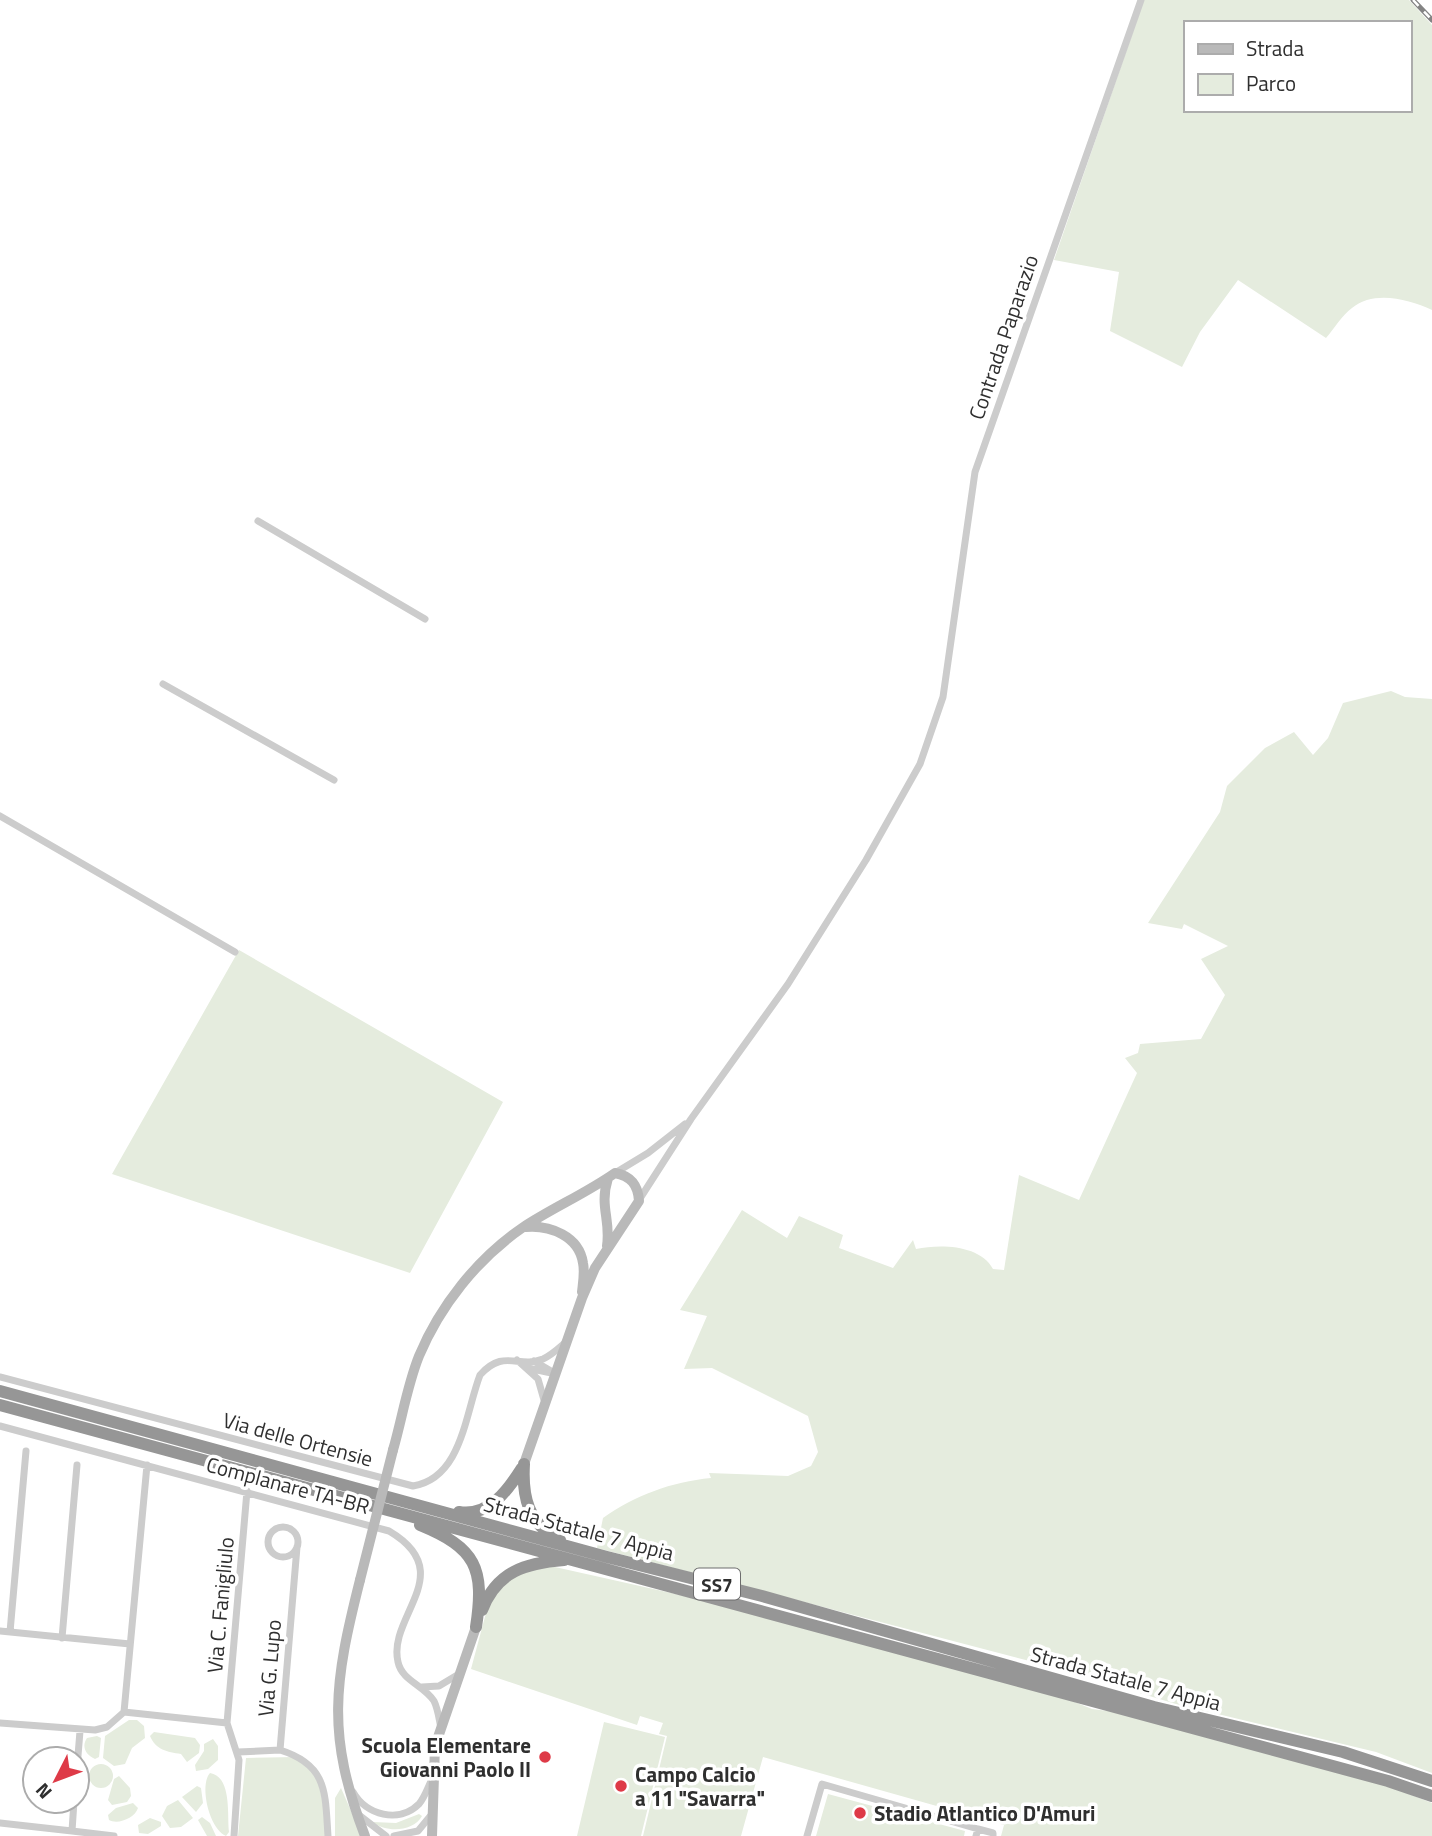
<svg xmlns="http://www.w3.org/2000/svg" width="1432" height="1836" font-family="'Titillium Web',sans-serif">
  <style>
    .green { fill: #e5ecde; fill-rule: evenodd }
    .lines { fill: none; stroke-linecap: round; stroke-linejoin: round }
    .street { stroke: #ccc; stroke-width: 7 }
    .secondary { stroke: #b9b9b9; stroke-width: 10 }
    .highway { stroke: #969696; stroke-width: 12 }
    .rail-casing { stroke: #848484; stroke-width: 5 }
    .rail { stroke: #fff; stroke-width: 2.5; stroke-dasharray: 8; stroke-linecap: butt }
    .secondary-bridge { stroke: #b9b9b9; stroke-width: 10 }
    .poi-dot { fill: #de3a47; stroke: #fff; stroke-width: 2.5 }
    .labels { text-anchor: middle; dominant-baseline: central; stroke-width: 7; stroke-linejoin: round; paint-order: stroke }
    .shield { fill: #fff; stroke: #6d6d6d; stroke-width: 2 }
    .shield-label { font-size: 19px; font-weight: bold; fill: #2f2f2f }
    .street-label { font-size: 21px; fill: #2f2f2f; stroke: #fff }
    .poi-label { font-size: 21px; font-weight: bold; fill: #2f2f2f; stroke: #fff; text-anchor: start }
  </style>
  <rect width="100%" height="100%" fill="#fff"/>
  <path class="green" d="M1144 0H1409L1432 25V310C1408 299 1374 290 1352 308 1342 315 1334 329 1326 338L1238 280 1200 332 1182 367 1110 331 1119 272 1054 260ZM1185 23H1409V110H1185Z
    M1391 691 1405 697 1432 699V1773L1376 1752 1176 1704 1060 1669 597 1548 603 1518C636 1495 671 1482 711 1478L709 1473 788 1476 811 1466 818 1452 808 1416 712 1368 684 1369 707 1316 680 1310 742 1210 787 1238 799 1216 843 1235 839 1248 893 1268 913 1240 916 1249C941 1244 980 1245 993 1269L1004 1270 1019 1175 1079 1200 1137 1073 1125 1058 1138 1053 1140 1044 1201 1039 1225 995 1201 959 1228 946 1184 924 1182 929 1148 923 1220 812 1227 786 1265 748 1294 732 1313 755 1328 738 1343 703Z
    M239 950 503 1102 410 1273 112 1174Z
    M546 1565 725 1605 1050 1692 1092 1709 1116 1712 1386 1785 1432 1803V1836H1001L1004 1825 763 1757 741 1836H643L667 1736 659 1734 663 1723 640 1716 637 1725 471 1669 490 1598 515 1572Z
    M129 1720H137L144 1726 145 1738 132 1748 125 1764 114 1766 103 1758 105 1736Z
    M604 1722 665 1737 641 1836H577Z
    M154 1732 195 1738 200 1745 199 1753 187 1762 181 1754C167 1752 156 1750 150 1736Z
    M97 1736 101 1738 99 1757 95 1759C86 1755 81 1747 87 1738Z
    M213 1739 218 1746V1760L208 1769 196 1771 195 1765 204 1751V1744Z
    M296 1757 318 1775 328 1836H238L246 1758Z
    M89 1776a12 12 0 1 1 24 0a12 12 0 1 1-24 0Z
    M210 1773C232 1777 227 1814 229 1832L226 1836C209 1829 199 1785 210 1773Z
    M119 1776 130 1788 131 1796 127 1802 112 1805 108 1800 114 1779Z
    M197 1786 201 1788 203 1803 196 1812 182 1797Z
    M341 1788 362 1836H335V1798Z
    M828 1794 965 1831 964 1836H816Z
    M178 1800 193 1818 181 1827 170 1828 162 1816 167 1806Z
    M133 1803 138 1808C135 1818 118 1825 109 1820L108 1815 116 1808Z
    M419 1814 422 1816C413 1832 386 1833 373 1822L396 1823Z
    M202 1817 210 1823 216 1836H207L198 1820Z
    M150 1818 161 1822V1826L148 1834 139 1833 138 1825Z"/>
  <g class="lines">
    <path class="street" d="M258 521 425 619
      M163 684 334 780
      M0 816 235 952
      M615 1173 648 1153 685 1124
      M639 1200 691 1119 788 984 866 860 920 764 943 697 975 472 1141 0
      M517 1360 538 1379 544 1400
      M534 1361 556 1374
      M528 1368 556 1374
      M0 1377 413 1486C462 1478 465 1414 480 1375 504 1348 518 1369 543 1359 552 1355 559 1348 566 1342
      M0 1426 389 1531C460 1573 387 1616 398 1662 402 1681 424 1685 434 1701 438 1709 439 1719 441 1728
      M268 1542a15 15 0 1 1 30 0a15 15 0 1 1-30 0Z
      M0 1631 130 1644
      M10 1632 26 1451
      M62 1638 77 1465
      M422 1687 439 1686 459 1674
      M124 1712 227 1723
      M0 1723 95 1730 107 1727 124 1712 147 1465
      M280 1750C328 1765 325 1793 328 1836
      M238 1752 280 1750 297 1547
      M77 1768 80 1731
      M353 1792C366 1815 399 1824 419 1804 425 1797 428 1787 432 1779
      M74 1801 72 1831 114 1836
      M359 1815 386 1836
      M0 1823 72 1831
      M234 1836 239 1760 227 1723 247 1491
      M394 1836 418 1831 432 1814
      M807 1836 822 1784 978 1829
      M976 1836 978 1829 993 1833V1836"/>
    <path class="secondary" d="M526 1227C550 1225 579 1236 583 1263 585 1272 583 1283 582 1292
      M607 1246C611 1219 599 1207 608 1178
      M393 1450C402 1419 407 1386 419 1356 440 1306 477 1259 522 1228 552 1208 585 1194 615 1173 631 1176 638 1185 639 1201L595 1268 582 1298 524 1464
      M360 1580C334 1683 326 1734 365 1836
      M432 1836 435 1746 476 1627"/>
    <path class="highway" d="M0 1391 607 1557 762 1596 1154 1707 1343 1752 1432 1781
      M0 1405 1388 1781 1432 1796
      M524 1464C522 1497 528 1524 560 1540
      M459 1512C489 1517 508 1490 522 1468
      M420 1525C476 1548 485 1568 476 1627
      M482 1610C497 1571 526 1563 564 1560"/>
    <g class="rail-casing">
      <path id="rail" d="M1413 0 1432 20"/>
    </g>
    <use href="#rail" class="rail"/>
    <path class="secondary-bridge" d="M360 1580 393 1450"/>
  </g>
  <g class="poi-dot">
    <circle cx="545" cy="1757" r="7"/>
    <circle cx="621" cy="1786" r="7"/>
    <circle cx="860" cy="1813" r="7"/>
  </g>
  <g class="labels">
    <rect class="shield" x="694" y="1568.5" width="46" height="31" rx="5"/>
    <g class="shield-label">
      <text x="717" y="1584">SS7</text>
    </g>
    <g class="street-label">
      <text transform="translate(1003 337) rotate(-71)">Contrada Paparazio</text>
      <text transform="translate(298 1439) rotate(15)">Via delle Ortensie</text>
      <text transform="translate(288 1485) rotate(15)">Complanare TA-BR</text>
      <text transform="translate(579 1528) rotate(15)">Strada Statale 7 Appia</text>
      <text transform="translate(220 1605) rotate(-85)">Via C. Fanigliulo</text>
      <text transform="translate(269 1668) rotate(-85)">Via G. Lupo</text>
      <text transform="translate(1126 1678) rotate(15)">Strada Statale 7 Appia</text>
    </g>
    <g class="poi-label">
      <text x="531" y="1745" text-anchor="end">Scuola Elementare<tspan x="531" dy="24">Giovanni Paolo II</tspan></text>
      <text x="635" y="1774">Campo Calcio<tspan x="635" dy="24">a 11 "Savarra"</tspan></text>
      <text x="874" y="1813">Stadio Atlantico D'Amuri</text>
    </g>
  </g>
  <rect x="1184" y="21" width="228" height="91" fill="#ffffff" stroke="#acacac" stroke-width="2"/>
  <rect x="1198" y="44" width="35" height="10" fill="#b9b9b9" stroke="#acacac" stroke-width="2"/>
  <text x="1246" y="56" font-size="21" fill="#2f2f2f">Strada</text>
  <rect x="1198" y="74" width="35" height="21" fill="#e5ecde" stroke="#acacac" stroke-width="2"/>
  <text x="1246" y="91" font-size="21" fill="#2f2f2f">Parco</text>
  <g transform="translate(56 1780) rotate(228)"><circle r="33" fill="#ffffff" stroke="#acacac" stroke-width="2"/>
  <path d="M0-5L12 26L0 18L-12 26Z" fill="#de3a47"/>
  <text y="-10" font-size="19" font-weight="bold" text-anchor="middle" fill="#2f2f2f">N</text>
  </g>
</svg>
